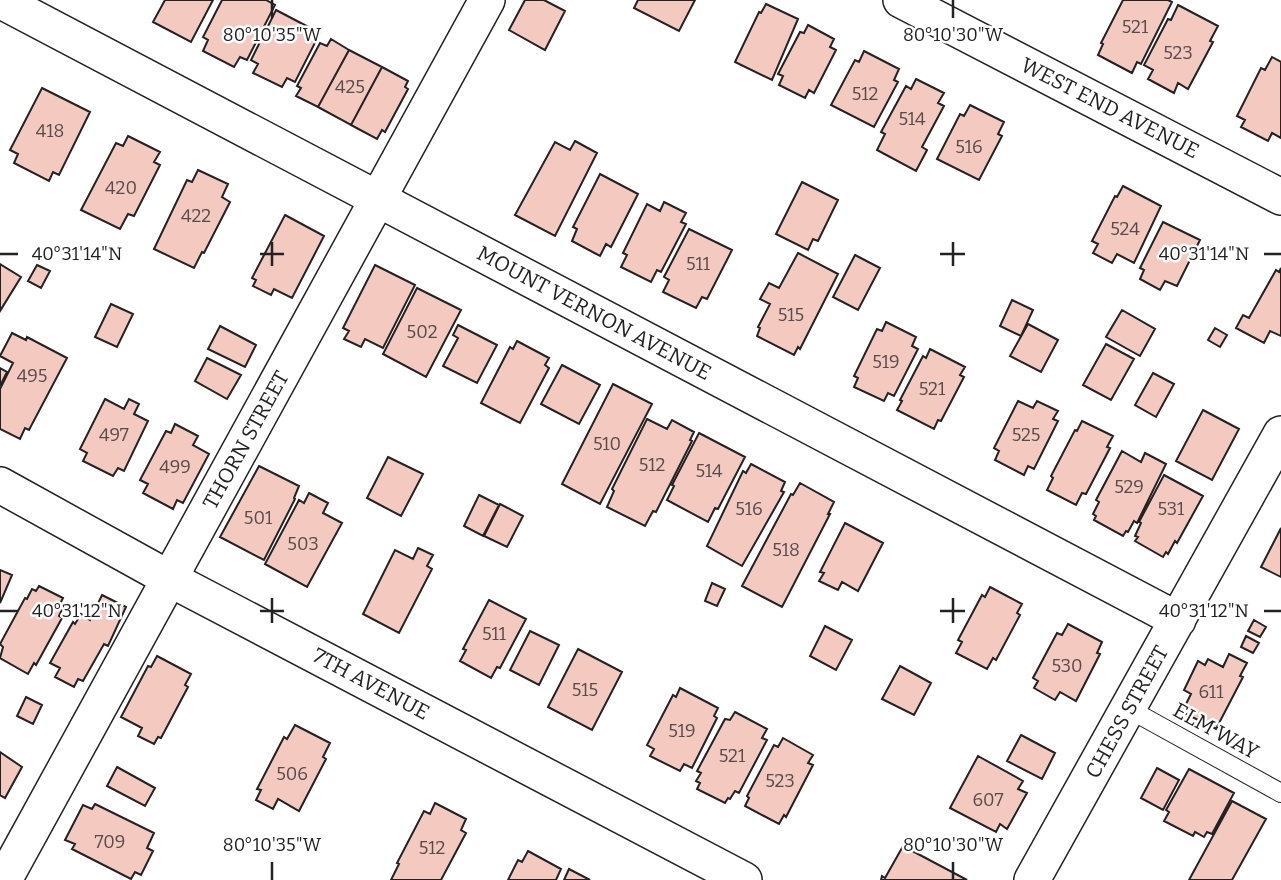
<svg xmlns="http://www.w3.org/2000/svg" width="1281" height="880" font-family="Bitter,serif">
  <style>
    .building { fill: #f3c9c0; stroke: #222; stroke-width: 2 }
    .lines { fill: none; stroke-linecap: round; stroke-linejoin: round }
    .service-casing { stroke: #222; stroke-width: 20 }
    .minor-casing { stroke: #222; stroke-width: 38 }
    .service { stroke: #fff; stroke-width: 18 }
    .minor { stroke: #fff; stroke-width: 35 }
    .ticks { fill: none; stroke: #222; stroke-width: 2.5 }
    .labels { text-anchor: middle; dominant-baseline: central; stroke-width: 5; stroke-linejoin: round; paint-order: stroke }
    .number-label { font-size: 18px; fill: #564c4a }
    .street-label { font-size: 21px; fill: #222; stroke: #fff }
    .ticks-label { font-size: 18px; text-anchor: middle; fill: #222; stroke: #fff; stroke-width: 5; stroke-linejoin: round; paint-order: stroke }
  </style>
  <rect width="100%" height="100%" fill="#fff"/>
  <path class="building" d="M165 0H213L191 42 153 22Z
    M222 0H266L275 5 247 60 240 57 234 67 203 51 208 40 203 37Z
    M525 0H544L565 11 545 50 509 30Z
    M638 0H695L679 31 634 8Z
    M1123 0H1168L1172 2 1141 64 1137 62 1132 73 1098 55 1103 44 1101 43Z
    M766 4 798 19 772 80 735 62 759 12 761 13Z
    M1178 5 1218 26 1210 41 1213 42 1188 89 1178 83 1174 93 1148 79 1153 70 1144 65 1168 19 1171 20Z
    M276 10 320 33 295 82 287 78 282 87 253 73 258 64 251 60Z
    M808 25 834 39 830 47 836 50 814 93 809 90 805 98 779 85 783 76 778 74 800 32 804 33Z
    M331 39 349 50 318 107 296 96 301 88 297 86 320 43 327 46Z
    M349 50 382 67 351 125 318 107Z
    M864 51 899 69 894 80 898 82 874 127 831 105 855 60 859 62Z
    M1272 57 1281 62V138L1272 133 1268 141 1241 127 1245 120 1237 116 1261 68 1265 70Z
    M382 67 408 81 405 87 408 89 385 132 382 130 377 139 351 125Z
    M916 79 944 93 938 103 944 106 922 147 927 150 916 171 877 150 885 134 881 132 906 86 911 89Z
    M42 88 90 112 59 175 53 172 49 181 14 163 18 154 10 150Z
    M970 105 1004 122 998 134 1002 136 979 180 937 159 960 114 964 116Z
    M128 136 160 152 154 162 160 165 134 216 128 214 120 229 81 210 116 143 123 146Z
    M575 141 597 153 555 236 515 215 555 142 570 150Z
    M198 170 228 184 222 197 230 202 204 253 202 252 194 268 154 249 187 180 192 182Z
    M600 174 638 194 611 247 606 244 600 256 572 241 577 229 573 227Z
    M802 182 838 200 818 241 813 239 808 250 776 234Z
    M1123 186 1161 206 1134 263 1117 254 1112 263 1093 253 1098 244 1092 241 1115 196 1117 197Z
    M664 202 686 213 681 222 686 224 661 272 657 270 651 282 621 267 627 255 623 253 647 204 660 211Z
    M285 215 324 236 292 298 274 289 271 295 253 286 256 280 252 278Z
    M1163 222 1200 240 1177 286 1165 281 1160 290 1140 279 1144 270 1140 268Z
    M689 229 732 250 707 299 702 297 696 308 663 292 669 280 664 277Z
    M798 253 838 274 800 349 798 347 794 355 757 336 760 328 758 327 770 304 760 299 769 283 779 288Z
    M855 255 880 268 858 310 833 297Z
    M0 264 21 277 0 311Z
    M37 265 50 271 41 288 28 281Z
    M375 265 415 285 383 348 365 339 361 347 344 339 349 331 343 328Z
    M1281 268V336L1270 331 1264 343 1236 328 1243 315 1249 318 1276 270 1279 272Z
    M417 288 461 310 426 377 383 354Z
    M1012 300 1033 310 1021 336 1000 326Z
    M111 304 133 314 117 347 95 337Z
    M1122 310 1155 329 1140 356 1106 337Z
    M886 322 916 337 912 346 918 349 894 396 888 393 884 401 854 387 858 378 854 376 877 329 882 331Z
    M1028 324 1058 340 1041 372 1010 356Z
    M458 325 497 345 477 383 443 366 458 338 453 335Z
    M220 326 256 345 245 367 208 349Z
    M1215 328 1227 335 1220 347 1208 340Z
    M12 333 26 340 27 337 67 358 29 430 25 428 20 439 0 429V389L13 363 0 356Z
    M517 341 549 358 545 365 549 368 520 423 481 403 510 347 513 349Z
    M1106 344 1134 359 1111 400 1083 385Z
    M930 349 965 367 960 375 964 377 941 421 938 420 934 429 897 410 902 401 900 400 923 356 926 358Z
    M207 358 241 375 227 399 195 381Z
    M562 365 600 385 579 424 541 404Z
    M0 368 7 372 0 386Z
    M1153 373 1174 384 1156 417 1135 405Z
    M613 384 652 404 600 504 562 484Z
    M105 399 124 409 129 399 139 404 134 414 148 421 124 471 118 468 113 476 83 461 87 453 80 449Z
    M1018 401 1033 408 1037 401 1058 411 1053 419 1058 421 1034 469 1028 466 1024 475 995 460 999 451 994 448Z
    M1203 410 1239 429 1212 480 1176 461Z
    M647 419 667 429 672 420 694 432 690 440 692 441 656 512 653 511 645 526 607 507 614 491 612 489Z
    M1082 421 1113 436 1107 447 1110 448 1086 494 1082 493 1076 505 1047 490 1053 478 1051 476 1075 430 1077 431Z
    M175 424 198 436 193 445 209 454 183 503 177 500 173 509 143 493 148 484 140 480 166 431 171 433Z
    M699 433 745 457 718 509 715 508 708 522 667 500 674 486 672 485Z
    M1122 451 1141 462 1145 453 1166 464 1137 523 1134 521 1128 532 1126 531 1123 536 1094 520 1096 516 1093 514 1099 502 1096 500Z
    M388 457 423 474 401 516 367 498Z
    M751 464 785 482 781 491 784 492 742 566 707 546 743 471 746 473Z
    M259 466 299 486 294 498 295 499 264 560 220 537Z
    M1164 475 1203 496 1177 543 1175 541 1168 554 1166 552 1163 557 1135 541 1138 537 1135 536 1141 523 1139 522Z
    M800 483 834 502 828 514H830L782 607 742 586 791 494 793 495Z
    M309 493 328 503 323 513 342 523 307 587 265 564 299 500 304 503Z
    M479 495 499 505 483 536 464 526Z
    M500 504 523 516 507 547 484 536Z
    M845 523 883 543 858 591 842 582 838 590 819 581 824 573 820 572Z
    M1281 528V577L1261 567Z
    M418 548 433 555 427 566 432 569 399 633 363 614 395 550 413 559Z
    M0 570 12 575 0 603Z
    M712 583 725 589 717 606 705 601Z
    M39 586 63 598 60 604 64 606 59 616 62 618 36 665 34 663 28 674 0 658 3 647 0 644 25 598 27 599 32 589 36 591Z
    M990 587 1022 604 1017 613 1020 615 996 660 993 658 987 669 956 653 962 642 958 640 982 595 985 597Z
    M102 595 126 607 108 646 104 644 83 681 78 679 74 687 55 677 60 668 50 663 73 622 75 624 81 614 90 620Z
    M489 600 526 619 500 668 497 667 491 678 460 661 466 650 463 649Z
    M1254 620 1266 627 1260 637 1248 631Z
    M1068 624 1102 642 1097 653 1100 654 1076 701 1060 692 1055 700 1034 688 1038 681 1033 678 1057 633 1062 635Z
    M825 626 852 640 836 670 810 656Z
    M530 631 559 645 539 685 510 670Z
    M1246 636 1259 643 1253 653 1241 647Z
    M578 649 622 672 592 730 548 707Z
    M1229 654 1247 663 1240 676 1243 677 1216 729 1182 712 1191 694 1184 690 1198 661 1205 665 1208 659 1223 667Z
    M157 656 191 674 185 685 188 687 161 738 158 737 154 744 138 736 142 728 121 717 148 666 151 667Z
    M900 666 931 683 914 715 882 699Z
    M680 688 718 708 714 716 717 718 692 768 684 764 680 771 650 756 654 749 647 745 673 695 676 697Z
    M26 697 42 705 33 724 17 716Z
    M735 712 767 729 762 738 767 740 739 793 735 791 730 799 728 798 725 803 697 789 700 783 696 781 701 773 697 771 725 719 730 720Z
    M295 725 330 743 323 757 326 759 299 811 278 799 273 809 256 800 261 790 257 789 284 737 287 739Z
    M1021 735 1055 753 1042 779 1007 761Z
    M783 738 813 755 808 763 813 765 786 817 784 815 779 824 745 806 749 798 747 796 774 745 778 747Z
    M0 752 22 767 5 798 0 795Z
    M978 756 1023 781 1018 789 1027 793 1007 829 1000 824 996 832 950 808Z
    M117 767 155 788 145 806 107 786Z
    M1157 768 1179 780 1163 810 1141 798Z
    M1189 769 1234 793 1212 834 1207 832 1204 837 1195 832 1193 836 1164 821 1169 812 1166 810Z
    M1232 801 1266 819 1232 880H1189Z
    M435 803 466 819 461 830 466 833 441 880H391L399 864 397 863 424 811 430 814Z
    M95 804 154 833 147 848 153 851 141 875 135 872 131 879 72 849 75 844 65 840 83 805 92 809Z
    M903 846 967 880H881L882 876 885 878Z
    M528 851 561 869 556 880H508L518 860 522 862Z
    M569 869 590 880H564Z"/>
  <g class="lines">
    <g class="service-casing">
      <path id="service" d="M1129 709 1281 793"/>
    </g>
    <g class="minor-casing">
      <path id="minor" d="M901 0 1281 197
        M9 5 1178 620
        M0 485 170 579 744 880
        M4 880 487 0
        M1032 880 1281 434"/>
    </g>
    <use href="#service" class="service"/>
    <use href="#minor" class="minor"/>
  </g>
  <path class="ticks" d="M272 0V18M953 0V18M272 242V266M953 242V266M0 254H18M260 254H284M940 254H965M1264 254H1281M272 598V623M953 598V623M0 611H18M260 611H284M940 611H965M1264 611H1281M272 862V880M953 862V880"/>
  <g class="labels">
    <g class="number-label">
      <text x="1135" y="27">521</text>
      <text x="1178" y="53">523</text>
      <text x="350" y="87">425</text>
      <text x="865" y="94">512</text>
      <text x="912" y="119">514</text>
      <text x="50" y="131">418</text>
      <text x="969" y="147">516</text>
      <text x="121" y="188">420</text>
      <text x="196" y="216">422</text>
      <text x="1125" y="229">524</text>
      <text x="698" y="264">511</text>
      <text x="791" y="315">515</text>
      <text x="422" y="332">502</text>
      <text x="886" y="362">519</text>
      <text x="32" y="376">495</text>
      <text x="932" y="389">521</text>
      <text x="114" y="435">497</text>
      <text x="1026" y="435">525</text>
      <text x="607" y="444">510</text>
      <text x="652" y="465">512</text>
      <text x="175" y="467">499</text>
      <text x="709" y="471">514</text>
      <text x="1129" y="487">529</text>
      <text x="749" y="509">516</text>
      <text x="1171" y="509">531</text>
      <text x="258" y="518">501</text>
      <text x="303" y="544">503</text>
      <text x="786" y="550">518</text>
      <text x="494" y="634">511</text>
      <text x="1067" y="666">530</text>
      <text x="585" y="690">515</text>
      <text x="1211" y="692">611</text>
      <text x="682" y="731">519</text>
      <text x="732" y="756">521</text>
      <text x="292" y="774">506</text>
      <text x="780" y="781">523</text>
      <text x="988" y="800">607</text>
      <text x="110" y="842">709</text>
      <text x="432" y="848">512</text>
    </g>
    <g class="street-label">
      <text transform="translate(1110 108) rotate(27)">WEST END AVENUE</text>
      <text transform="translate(594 313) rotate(28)">MOUNT VERNON AVENUE</text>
      <text transform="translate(246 440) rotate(-61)">THORN STREET</text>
      <text transform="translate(371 684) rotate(28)">7TH AVENUE</text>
      <text transform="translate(1127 712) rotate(-61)">CHESS STREET</text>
      <text transform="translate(1216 731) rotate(29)">ELM WAY</text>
    </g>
  </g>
  <g class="ticks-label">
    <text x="272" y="41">80°10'35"W</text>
    <text x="953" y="41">80°10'30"W</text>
    <text x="77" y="260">40°31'14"N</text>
    <text x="1204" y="260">40°31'14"N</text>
    <text x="77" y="617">40°31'12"N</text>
    <text x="1204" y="617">40°31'12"N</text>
    <text x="272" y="851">80°10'35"W</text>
    <text x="953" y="851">80°10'30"W</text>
  </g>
</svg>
